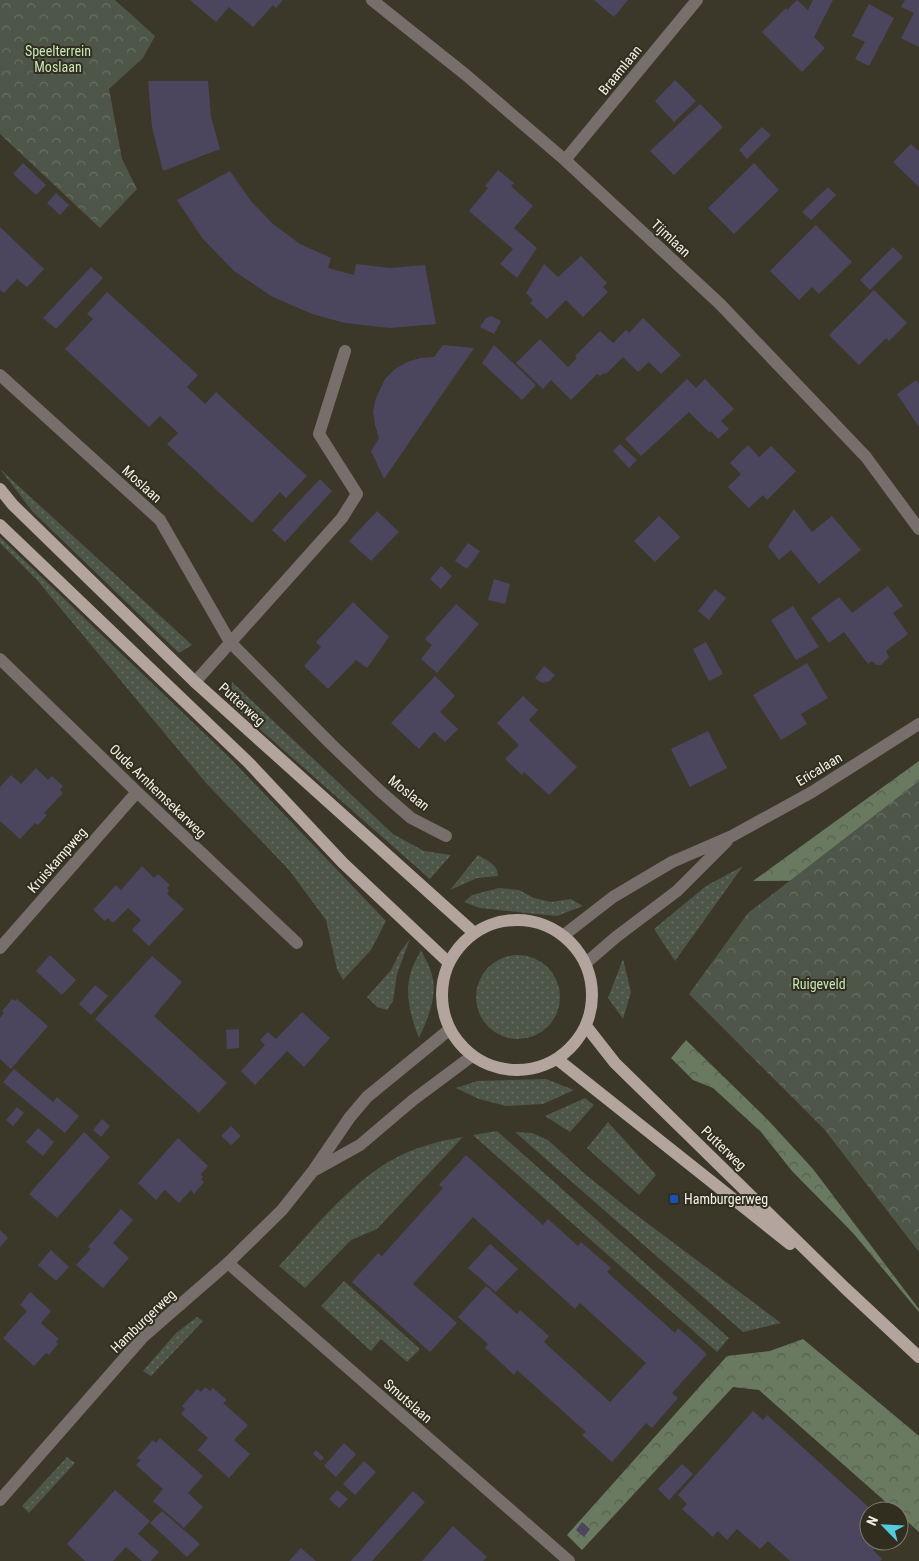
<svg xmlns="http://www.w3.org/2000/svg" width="919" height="1561" font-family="'Roboto Condensed',sans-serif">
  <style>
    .grass { fill: url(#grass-dots) }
    .forest { fill: url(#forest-crowns) }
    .park { fill: url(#park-crowns) }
    .building { fill: #4b455e }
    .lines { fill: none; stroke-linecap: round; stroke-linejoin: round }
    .minor { stroke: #766f6b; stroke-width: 12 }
    .tertiary { stroke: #766f6b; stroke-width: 12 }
    .primary { stroke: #b4a49e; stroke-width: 12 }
    .transit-dot { fill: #1a4fb4; stroke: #312e20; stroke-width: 2 }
    .labels { text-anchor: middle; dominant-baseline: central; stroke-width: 4; stroke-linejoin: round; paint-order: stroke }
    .park-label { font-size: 14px; fill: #c7e7b8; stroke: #312e20 }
    .street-label { font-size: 14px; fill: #f2f1e7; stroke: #312e20 }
    .poi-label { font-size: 14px; fill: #f2f1e7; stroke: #312e20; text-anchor: start }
  </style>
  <defs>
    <pattern id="grass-dots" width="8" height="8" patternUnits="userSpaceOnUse" patternTransform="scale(1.25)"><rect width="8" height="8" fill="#4d5648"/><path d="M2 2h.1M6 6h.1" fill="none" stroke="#676f62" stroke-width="1.8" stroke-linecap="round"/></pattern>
    <pattern id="forest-crowns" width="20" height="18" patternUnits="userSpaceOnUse" patternTransform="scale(1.25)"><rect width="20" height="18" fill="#697a61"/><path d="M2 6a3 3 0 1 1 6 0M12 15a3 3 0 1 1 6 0" fill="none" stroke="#596153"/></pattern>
    <pattern id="park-crowns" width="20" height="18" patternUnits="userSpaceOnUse" patternTransform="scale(1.25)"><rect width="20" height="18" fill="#4d5648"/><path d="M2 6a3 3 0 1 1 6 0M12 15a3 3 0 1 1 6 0" fill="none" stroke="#676f62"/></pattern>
  </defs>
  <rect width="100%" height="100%" fill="#3b3829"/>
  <path class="grass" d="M0 469 192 645 179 653 32 511Z
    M0 537 230 758 386 921 371 950 343 980 337 969 326 920 289 870 206 783 37 580 0 543Z
    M232 682 393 834 424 851 451 855 430 879 230 703Z
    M478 855C487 861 498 864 498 876L477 878 450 890Z
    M743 866 675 961 654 929 706 886Z
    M499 888 519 890 534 898 551 902 571 899 583 906 557 916 546 915 480 908 464 902 472 895Z
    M410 939 397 974 393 1001 387 1010 377 1007 367 997 391 970 400 952Z
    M421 950C424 957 429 964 431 972 439 994 428 1018 419 1038 411 1018 404 993 411 972 413 964 418 957 421 950Z
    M476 997a42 42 0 1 1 84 0a42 42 0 1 1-84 0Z
    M623 959 631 992 623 1019 608 998Z
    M546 1079 574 1090 543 1104 506 1106 479 1099 456 1088 477 1081Z
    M585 1098 594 1105 570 1132 545 1116Z
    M608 1122 656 1175 639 1195 587 1148Z
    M497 1131 729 1338 717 1352 473 1135Z
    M515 1132 532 1133 548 1140 585 1174 631 1211 781 1323 743 1332Z
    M463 1137 377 1229 351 1240 305 1288 279 1266C314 1229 346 1187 390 1161 412 1148 438 1141 463 1137Z
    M344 1281 420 1349 407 1362 381 1339 371 1351 321 1306Z
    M197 1317 203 1321 151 1376 143 1371 176 1333Z
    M67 1457 75 1463 29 1513 22 1506Z"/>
  <path class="forest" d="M919 761V878L886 880 753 881Z
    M686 1040 768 1120 813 1169 919 1309V1312L853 1233 792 1171 761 1132 713 1088 693 1080 671 1058Z
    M803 1339 919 1436V1532L899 1514V1511H896L759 1390 733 1387 582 1550 567 1535 727 1356 770 1351Z"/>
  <path class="park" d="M0 0H115L155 36 143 58 109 89 122 159 137 189 100 228 0 134Z
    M919 781V1252L824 1129 689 994 748 913Z"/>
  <path class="building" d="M190 0H283L276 8 273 5 253 27 229 7 216 22Z
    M594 0H628L614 17Z
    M797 0 808 10 813 0H833L814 37 825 48 802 72 762 32 786 8 787 10Z
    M905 0H919V47L901 38 914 13 901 7Z
    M869 4 894 18 869 66 855 59 865 42 852 36Z
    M675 80 696 101 674 122 655 101Z
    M148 81H208L211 117 220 149 163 171 152 127Z
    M700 104 723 127 674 175 650 151Z
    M762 127 771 135 747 159 739 150Z
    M911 144 919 151V187L893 162Z
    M23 163 46 185 36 195 13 174Z
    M754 163 779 190 734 234 708 208Z
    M498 170 514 183 511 186 533 206 514 228 537 248 517 278 500 264 513 249 469 211 488 188 485 186Z
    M230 171 250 200 273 224 300 244 331 258 328 268 354 275 356 264 390 268 425 265 436 324 390 328 345 323 312 314 271 296 234 271 203 239 177 200Z
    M828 187 836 195 811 220 802 212Z
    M56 193 69 205 60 215 47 203Z
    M816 225 852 262 819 294 812 287 799 300 770 271Z
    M0 227 44 269 27 287 17 279 4 293 0 290Z
    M893 247 903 257 870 290 860 280Z
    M581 256 607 283 603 287 608 292 583 317 566 300 547 319 530 303 533 300 526 293 544 264 558 277Z
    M91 267 103 278 56 329 43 318Z
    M874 290 907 323 889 341 886 338 859 365 829 335Z
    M107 292 198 375 187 387 205 404 216 392 307 476 286 498 280 492 252 523 167 444 178 433 160 416 149 427 65 349 93 319 87 314Z
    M491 316 501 321 494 334 480 327 486 318Z
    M643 318 681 355 661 374 649 362 638 372 623 357 606 374 604 373 600 376 597 374 571 400 551 380 543 389 516 363 540 339 568 367 577 358 575 356 600 331 613 343 626 330 629 333Z
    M443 345 474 348 384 479 371 451 379 438 375 425 373 411 376 398 385 379 395 369 407 362 420 358 434 357Z
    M494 345 536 385 522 400 482 363Z
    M687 379 696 388 705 379 734 409 721 421 729 429 718 439 711 431 710 433 689 412 641 456 625 439Z
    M916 380 919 384V427L897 394Z
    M620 444 637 460 629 468 613 451Z
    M748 445 759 457 771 446 796 471 767 500 763 495 749 508 728 487 741 474 730 463Z
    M320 479 332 491 285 542 272 530Z
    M794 509 812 532 832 516 861 550 819 584 791 550 779 560 768 546Z
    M377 511 399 532 371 561 349 541Z
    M659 516 680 537 655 562 634 541Z
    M468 543 480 551 467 569 455 561Z
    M441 566 452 576 441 589 430 579Z
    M494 579 510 584 505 604 488 600Z
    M888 586 903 606 893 613 908 634 886 651 889 657 881 665H877L872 661 868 664 844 632 829 643 811 618 839 597 852 613Z
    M715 589 726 598 709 620 698 611Z
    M353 602 389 637 367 668 356 660 328 689 304 666 321 647 316 642Z
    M456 604 479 624 437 673 421 659 432 645 425 639Z
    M793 606 819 647 796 660 771 620Z
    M706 642 723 674 709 681 693 649Z
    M807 663 828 698 801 714 807 724 781 740 753 695Z
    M544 666 555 675 550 681 542 683 535 678Z
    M435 676 455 696 440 712 458 729 445 742 434 732 419 749 391 723Z
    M523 696 538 710 529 720 577 767 549 795 524 772 522 775 505 759 519 745 497 723Z
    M708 731 727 768 690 787 671 749Z
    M36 768 48 780 52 776 63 786 60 790 63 793 44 813 47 815 38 825 35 823 20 839 0 821V787L11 775 21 784Z
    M142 866 154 878 158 874 170 885 167 888 169 891 167 894 184 909 149 946 132 930 141 920 128 908 113 923 108 918 105 921 93 910 116 885 121 890Z
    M50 955 76 980 62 995 36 971Z
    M152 956 182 982 154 1016 227 1083 199 1113 95 1019Z
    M95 985 108 996 91 1015 79 1004Z
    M12 999 15 1001 17 999 48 1026 11 1069 0 1059V1018L4 1013 2 1011Z
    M302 1012 330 1038 304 1067 287 1051 255 1085 241 1071 265 1045 260 1040 268 1032 276 1039Z
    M239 1029V1048L227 1049 226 1030Z
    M14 1069 53 1102 57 1097 79 1116 65 1133 3 1082Z
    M17 1107 24 1113 13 1126 6 1120Z
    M102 1119 110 1126 101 1137 93 1130Z
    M231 1126 241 1136 231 1145 221 1136Z
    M38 1128 54 1142 43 1156 26 1142Z
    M84 1132 110 1157 57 1218 29 1194Z
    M178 1138 208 1166 201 1174 203 1177 201 1179 204 1182 194 1194 191 1190 179 1203 165 1190 156 1200 138 1183Z
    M466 1155 543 1225 548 1219 578 1246 581 1242 611 1268 607 1272 675 1333 678 1328 707 1354 672 1393 678 1398 652 1428 646 1423 612 1462 582 1435 586 1432 517 1370 514 1375 485 1348 488 1344 458 1317 486 1286 517 1314 520 1310 549 1336 544 1342 610 1402 646 1363 580 1303 575 1309 473 1217 413 1284 457 1323 430 1352 352 1282 378 1253 382 1256 443 1188 439 1185Z
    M121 1209 133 1220 113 1243 129 1258 103 1288 76 1265 91 1249 88 1247Z
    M0 1230 8 1238 0 1247Z
    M490 1244 518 1269 496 1292 468 1268Z
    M51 1250 69 1267 56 1281 38 1265Z
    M30 1292 51 1311 41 1323 59 1339 56 1342 58 1344 49 1355 46 1353 34 1366 3 1338 27 1311 20 1305Z
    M205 1387 210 1391 213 1388 227 1400 223 1403 248 1425 234 1440 250 1454 229 1478 198 1450 208 1438 181 1414 185 1409 182 1406 197 1389 201 1392Z
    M753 1411 763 1420 767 1415 873 1511H869V1541H881L873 1550 882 1559 880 1561H790L768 1541 760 1549 737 1529 727 1540 718 1531 713 1537 682 1509 687 1504 678 1495Z
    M160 1438 203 1476 188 1493 203 1507 184 1528 153 1501 163 1489 136 1465 141 1460 137 1458 153 1440 156 1443Z
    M344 1443 356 1454 336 1477 324 1466Z
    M316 1450 324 1458 321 1461 313 1454Z
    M364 1461 376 1472 355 1495 343 1484Z
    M682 1464 693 1474 669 1500 658 1489Z
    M115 1490 150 1521 138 1534 159 1552 151 1561H142L126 1547 113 1561H85L67 1544Z
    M337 1490 348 1499 339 1508 329 1499Z
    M413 1491 425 1502 372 1561H351Z
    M162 1511 200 1544 187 1557 150 1523Z
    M582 1522 590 1529 584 1537 576 1530Z
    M453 1526 487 1557 483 1561H422Z
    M301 1548 316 1561H289Z"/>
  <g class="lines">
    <path class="minor" d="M372 0 466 75 565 160 720 304 866 457 919 529
      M565 160 697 0
      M0 375 160 520 230 642 331 744 380 791 411 818 446 836
      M0 659 137 792 297 943
      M195 682 342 518 357 494 319 434 345 351
      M0 948 137 792
      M228 1263 569 1561"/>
    <path class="tertiary" d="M564 935 613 897 672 862 732 836 812 792 919 724
      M586 963 616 937 677 891 727 841
      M315 1170 360 1145 413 1100 472 1056
      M0 1500 143 1337 228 1263 282 1210 313 1171 350 1117 367 1097 450 1029"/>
    <path class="primary" d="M0 489 13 505 195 682 473 932
      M0 525 248 762 343 863 448 962
      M442 995a75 75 0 1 1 150 0a75 75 0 1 1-150 0Z
      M586 1026 615 1063 845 1288 919 1357
      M557 1059 790 1244"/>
  </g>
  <rect class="transit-dot" x="669" y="1194" width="10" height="10" rx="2.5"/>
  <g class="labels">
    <g class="park-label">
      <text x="58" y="51">Speelterrein<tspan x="58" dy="16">Moslaan</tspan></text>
      <text x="819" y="984">Ruigeveld</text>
    </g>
    <g class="street-label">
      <text transform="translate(620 70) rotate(-51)">Braamlaan</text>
      <text transform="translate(671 238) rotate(43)">Tijmlaan</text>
      <text transform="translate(142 484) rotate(42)">Moslaan</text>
      <text transform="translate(242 704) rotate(42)">Putterweg</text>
      <text transform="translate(819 769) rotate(-31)">Ericalaan</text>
      <text transform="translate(158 791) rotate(44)">Oude Arnhemsekarweg</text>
      <text transform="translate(409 793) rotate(38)">Moslaan</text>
      <text transform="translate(57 860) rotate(-49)">Kruiskampweg</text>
      <text transform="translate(724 1148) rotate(44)">Putterweg</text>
      <text transform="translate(143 1321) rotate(-44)">Hamburgerweg</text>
      <text transform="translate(408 1401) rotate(41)">Smutslaan</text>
    </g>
    <g class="poi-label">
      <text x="684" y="1199">Hamburgerweg</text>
    </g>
  </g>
  <g transform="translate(884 1526) rotate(294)"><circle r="24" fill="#312e20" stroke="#7e7c70"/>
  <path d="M0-4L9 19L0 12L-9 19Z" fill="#54cadd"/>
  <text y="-8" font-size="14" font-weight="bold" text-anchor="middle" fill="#f2f1e7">N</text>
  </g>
</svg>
